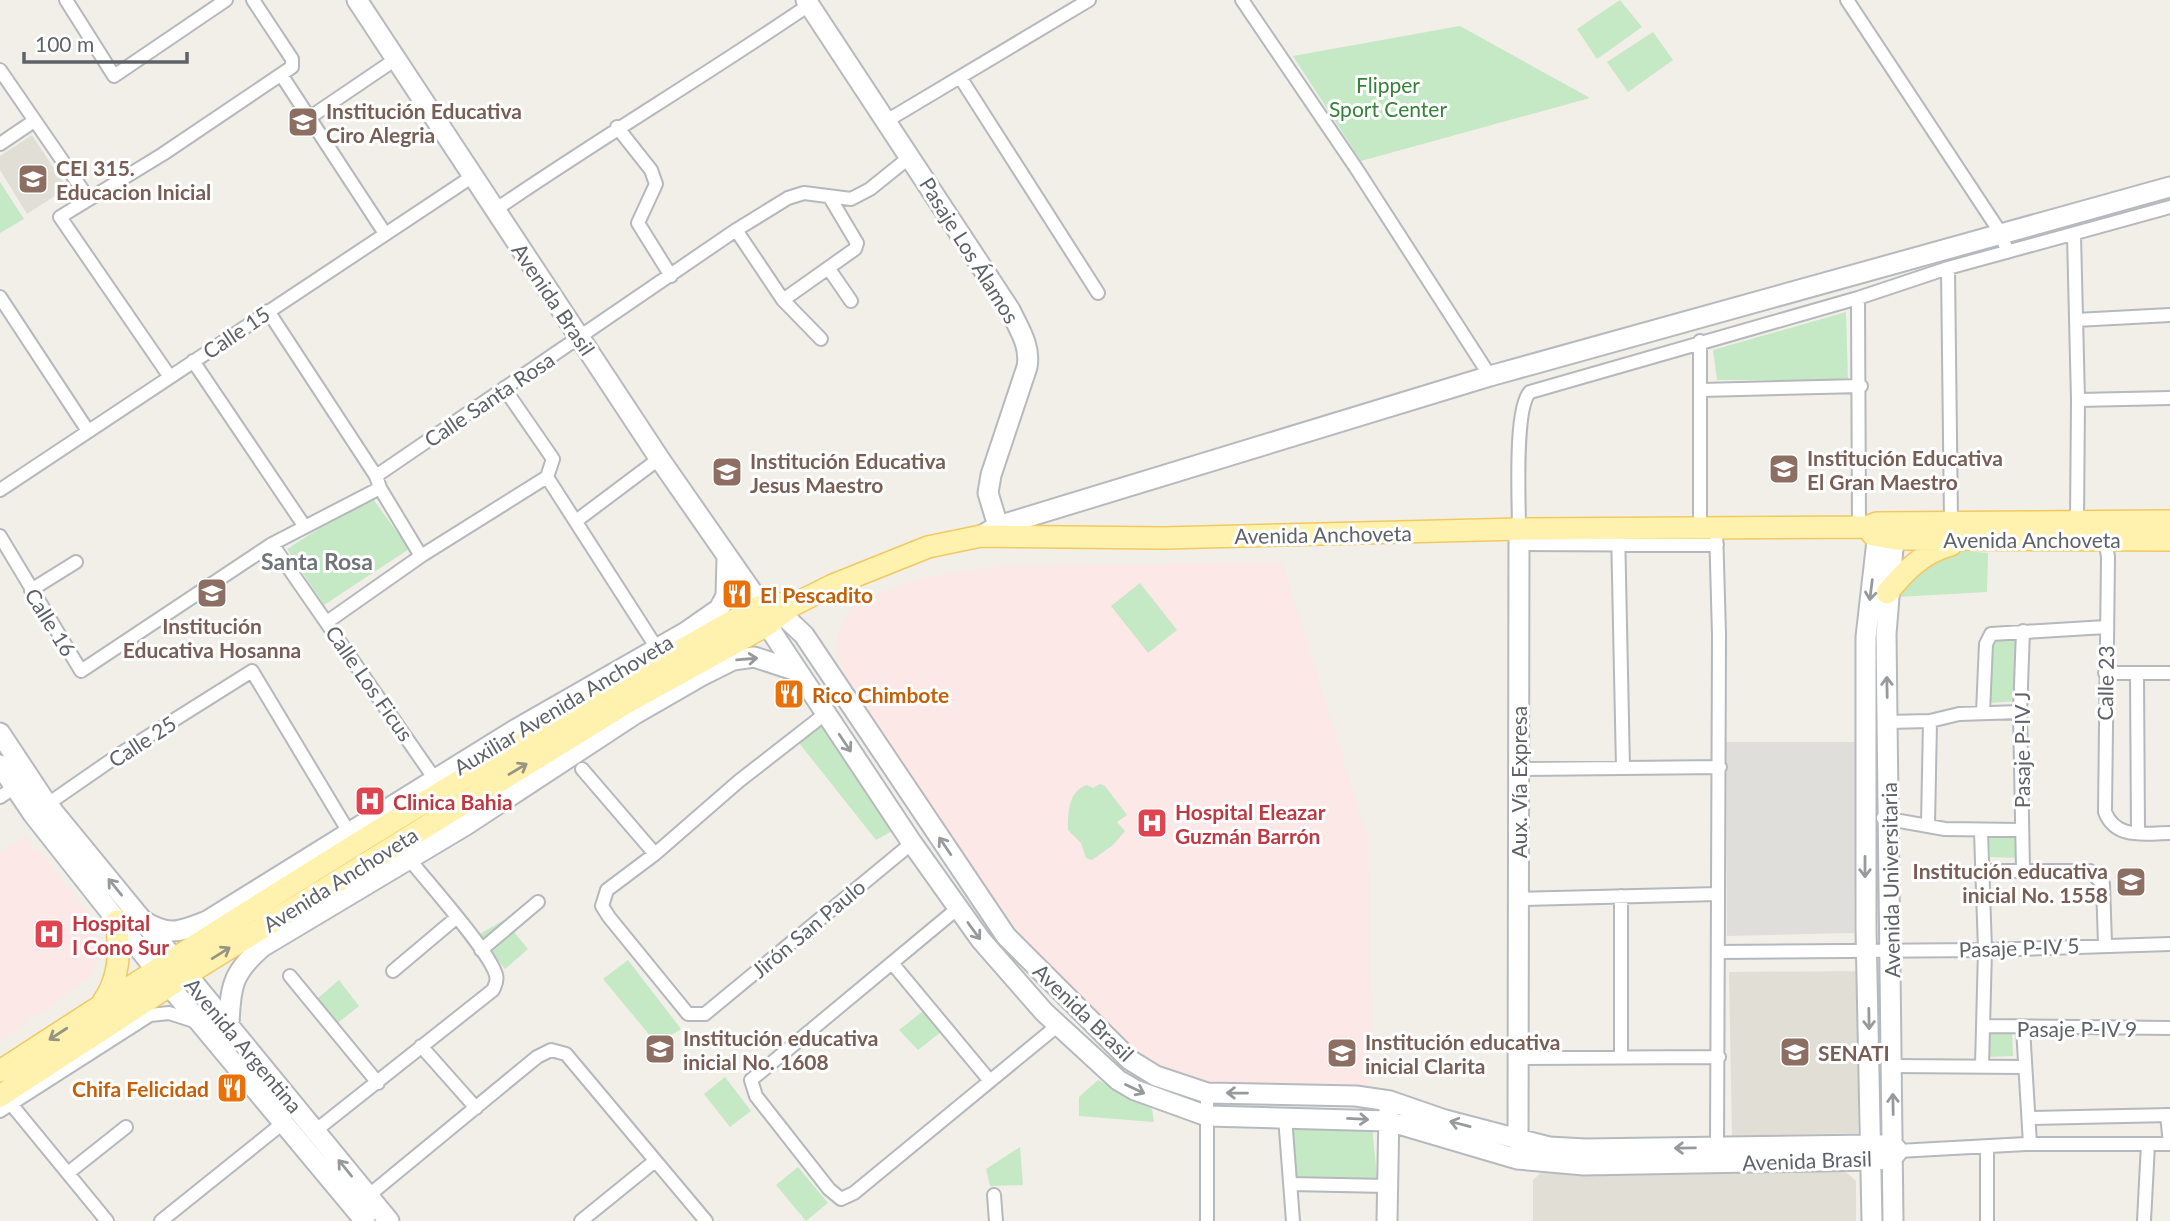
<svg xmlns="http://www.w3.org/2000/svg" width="2170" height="1221" font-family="Lato,sans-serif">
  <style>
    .industrial { fill: #e0deda }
    .education { fill: #e1ded6 }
    .medical { fill: #fce8e6 }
    .green { fill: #c5e8c5 }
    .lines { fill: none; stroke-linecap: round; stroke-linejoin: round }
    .street-casing { stroke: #b5b8bc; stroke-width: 16 }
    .secondary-casing { stroke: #b6babf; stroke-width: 23 }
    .primary-casing { stroke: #f2c960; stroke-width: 24 }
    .street { stroke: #fff; stroke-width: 12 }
    .secondary { stroke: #fff; stroke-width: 19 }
    .primary { stroke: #fff2af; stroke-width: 21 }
    .oneway { stroke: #979a9d }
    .oneway2 { stroke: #979581 }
    .labels { text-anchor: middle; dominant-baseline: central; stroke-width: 6; stroke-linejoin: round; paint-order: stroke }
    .park-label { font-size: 21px; fill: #348238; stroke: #fff }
    .education-label { font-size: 21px; font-weight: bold; fill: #785e54; stroke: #fff; text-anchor: start }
    .street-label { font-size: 21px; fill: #5f6368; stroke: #fff }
    .food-label { font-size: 21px; font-weight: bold; fill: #c56008; stroke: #fff; text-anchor: start }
    .health-label { font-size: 21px; font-weight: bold; fill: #be3a42; stroke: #fff; text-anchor: start }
    .neighbourhood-label { font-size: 23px; font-weight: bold; fill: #70757a; stroke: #fff }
  </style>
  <rect width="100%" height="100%" fill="#f1efe8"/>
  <path class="industrial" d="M1726 742H1858L1854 933 1727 936Z"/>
  <path class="education" d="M32 135 67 188 27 214 0 170V156Z
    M1861 971 1858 1133 1732 1136 1729 972Z
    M1840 1167 1856 1181V1221H1533V1180L1545 1169Z"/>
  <path class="medical" d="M1282 562 1369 842 1371 1085 1228 1086 1183 1076 1154 1061 1118 1036 1031 946 981 882 842 670 837 650 839 632 851 609 862 599 921 578 1002 566Z
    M380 786 387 799 360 816 352 804Z
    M27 835 34 851H39L93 919 101 944 97 947 98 959 89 977 37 1016 27 1017 26 1024 0 1041V853Z"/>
  <path class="green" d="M1620 0 1642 27 1597 59 1577 29Z
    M1460 26 1590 98 1361 161 1293 56Z
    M1653 32 1673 60 1628 92 1607 62Z
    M0 182 24 219 0 233Z
    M1846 312 1848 380H1717L1713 350Z
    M371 496 409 549 324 605 287 549Z
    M1953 550 1988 553 1987 592 1897 597 1929 562Z
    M1140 583 1177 630 1148 653 1111 606Z
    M2016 636V701L1989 703 1988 637Z
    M819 722 894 830 876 840 796 739Z
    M1100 784 1105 786 1127 815 1117 822 1125 831 1113 845 1092 860 1086 858 1081 843 1068 830C1068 813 1068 791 1087 785L1093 788Z
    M1989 833H2016L2018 858 1990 857Z
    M504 920 528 949 505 969 478 935Z
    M628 960 681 1029 657 1044 603 979Z
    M339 980 359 1006 329 1030 309 1006Z
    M923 1011 941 1032 918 1050 899 1030Z
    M1990 1034H2012L2013 1056 1990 1057Z
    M725 1077 751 1111 730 1127 704 1094Z
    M1098 1080 1152 1109 1154 1122 1079 1116V1097Z
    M1289 1122 1372 1125 1377 1179H1291Z
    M1020 1147 1023 1185 990 1186 986 1169Z
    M798 1167 828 1203 806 1221 776 1185Z"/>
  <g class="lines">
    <g class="street-casing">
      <path id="street" d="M66 0 114 76 226 0
        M1242 0 1356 168 1490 376
        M1847 0 2002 235 2007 252
        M0 70 88 198
        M282 76 384 232
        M960 77 1098 293
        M888 120 1089 0
        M303 122 396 59
        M617 127 651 170 656 184 638 223 671 276
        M0 144 34 121
        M495 210C599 139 706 75 809 5
        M736 230 783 300 821 339
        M2074 235 2078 400 2077 521
        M1948 268 1951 521
        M829 269 851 301
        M0 297 88 431
        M1858 298 1859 526
        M783 300 855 249 857 243 829 196
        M268 311 376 476
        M2076 320 2170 315
        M193 361 305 527
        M170 377 60 217 163 154 292 67V59L253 0
        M1701 390 1861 386
        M2078 400 2170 398
        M547 477 660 653
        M380 488 421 556
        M0 490 473 176
        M576 521 660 458
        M1700 527V341
        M1716 527 1719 635 1718 894
        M1519 529C1519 502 1514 408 1530 392L1858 298 1948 268 2170 207
        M1618 529 1623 768
        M0 536 81 671 272 544 380 488 376 476 736 230 788 198 804 193 851 199 870 189 911 156
        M2105 539 2108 557 2105 812C2116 840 2145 833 2170 833
        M272 544 459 814
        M1519 544 1717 545
        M31 590 76 562
        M327 622 421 556 547 477 553 459 504 388
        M2105 673H2170
        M2137 673 2138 833
        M1983 712 1986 644 1991 634 2106 627
        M825 714 739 781 655 854 607 890 602 906 609 917 688 1014H705L912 843
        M1887 722 1930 721 1959 714 2020 712
        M582 769 655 854
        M1517 769 1720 767
        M0 797 15 787
        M42 808 120 754 252 671 353 839
        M1883 818 1945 829 2021 830
        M1928 825 1930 721
        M1981 832 1985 950 1982 1066
        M2023 870 2020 712 2023 631
        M1984 871H2090L2103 884 2105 944
        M1621 896V1057
        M1519 899 1718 894 1717 1148
        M958 908 751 1080 756 1096 829 1189 841 1199 854 1193 1057 1026
        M481 950 538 902
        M1720 952 1985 950 2170 944
        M892 963 990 1081
        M393 971 456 918
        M290 976 378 1083
        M1985 1026 2170 1028
        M2023 1028 2030 1144
        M421 1046 476 1108
        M1520 1058 1719 1057
        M1892 1066 2024 1067
        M11 1104 107 1221
        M0 1111 150 1015 169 1013 197 1022
        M2167 1115 2170 1144
        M1285 1117 1293 1221
        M2029 1118 2170 1115
        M315 1131 493 990C495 985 498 981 496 975 490 952 427 881 409 859
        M1987 1148V1221
        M1898 1151 2026 1144H2170
        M68 1173 126 1127
        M1290 1184 1387 1186
        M994 1195 996 1221
        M368 1196 537 1057 551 1050 566 1054 706 1221
        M161 1221 283 1123
        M581 1221 655 1161
        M1207 1221V1093
        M2144 1221 2148 1144"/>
    </g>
    <g class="secondary-casing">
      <path id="secondary" d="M357 0 661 461 755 596 770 603 804 635 1006 936 1130 1060 1156 1076 1207 1093 1356 1096 1390 1101 1445 1120 1549 1147 1585 1149 1872 1145H1893L1898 1151 1893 1157 1872 1160 1584 1165 1517 1159 1388 1121 1207 1116 1135 1090 1118 1080 1044 1012 981 940 912 843 756 608 755 596
        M806 0 1010 310C1019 329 1031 346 1027 367L991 475 988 493 998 526
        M981 536 998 526 1490 376 2170 187
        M0 733 47 804 389 1221
        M0 765 33 814 156 970 365 1221
        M142 920C170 937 178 932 207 921L513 731 686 632 719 609 726 596 727 558
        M229 1027C230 987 232 973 262 947L466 825 635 714 701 676 733 660 754 657 797 671
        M1518 1151 1519 529
        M1387 1221 1389 1110
        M1872 1221 1866 929V637L1879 523
        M1893 1221 1886 634 1895 523"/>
    </g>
    <g class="primary-casing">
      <path id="primary" d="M1867 527 1873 535 1895 539 2170 540
        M1887 593C1906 570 1922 553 1951 545
        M103 1002C121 976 119 952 117 921
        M0 1071C248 910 498 752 756 608L770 603 793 605
        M0 1096 186 975 626 703 767 625 793 605 833 585 928 547 981 536 1164 538 1519 529 1867 527 1877 523 2170 521"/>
    </g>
    <use href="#street" class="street"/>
    <use href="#secondary" class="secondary"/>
    <use href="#primary" class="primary"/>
  </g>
  <defs><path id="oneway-shaft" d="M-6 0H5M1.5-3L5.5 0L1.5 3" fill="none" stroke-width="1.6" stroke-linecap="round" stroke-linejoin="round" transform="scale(1.75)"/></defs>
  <g class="oneway">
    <use href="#oneway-shaft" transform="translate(1871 590) rotate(97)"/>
    <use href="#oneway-shaft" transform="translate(747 659) rotate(-5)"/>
    <use href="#oneway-shaft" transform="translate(1887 687) rotate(-91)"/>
    <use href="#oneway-shaft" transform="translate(845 743) rotate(56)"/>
    <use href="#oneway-shaft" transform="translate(945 846) rotate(-124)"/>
    <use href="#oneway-shaft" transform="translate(1865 867) rotate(90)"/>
    <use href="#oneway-shaft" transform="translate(115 887) rotate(-129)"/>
    <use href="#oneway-shaft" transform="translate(974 931) rotate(54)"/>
    <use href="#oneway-shaft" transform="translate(1869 1019) rotate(89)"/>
    <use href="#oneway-shaft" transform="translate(1135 1089) rotate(25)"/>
    <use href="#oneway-shaft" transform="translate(1237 1093) rotate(-179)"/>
    <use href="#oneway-shaft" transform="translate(1893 1104) rotate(-91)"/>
    <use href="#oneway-shaft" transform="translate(1358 1119) rotate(3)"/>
    <use href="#oneway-shaft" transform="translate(1460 1124) rotate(-165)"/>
    <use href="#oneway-shaft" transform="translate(1685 1148) rotate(179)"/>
    <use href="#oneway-shaft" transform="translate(345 1168) rotate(-129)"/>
  </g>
  <g class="oneway2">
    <use href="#oneway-shaft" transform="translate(518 769) rotate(-31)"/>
    <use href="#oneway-shaft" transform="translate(221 953) rotate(-32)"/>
    <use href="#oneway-shaft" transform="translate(58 1034) rotate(147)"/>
  </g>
  <defs>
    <g id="school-square" transform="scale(1.575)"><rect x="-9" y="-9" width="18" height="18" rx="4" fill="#8d6e63" stroke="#fff"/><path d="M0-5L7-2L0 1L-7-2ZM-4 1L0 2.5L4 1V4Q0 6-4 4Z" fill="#fff"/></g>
    <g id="restaurant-square" transform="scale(1.575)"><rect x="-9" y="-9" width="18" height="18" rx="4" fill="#e8710a" stroke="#fff"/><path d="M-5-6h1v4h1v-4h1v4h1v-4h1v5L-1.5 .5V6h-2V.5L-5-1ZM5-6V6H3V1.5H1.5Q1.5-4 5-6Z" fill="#fff"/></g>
    <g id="hospital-square" transform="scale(1.575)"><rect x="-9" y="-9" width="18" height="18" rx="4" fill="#e0444e" stroke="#fff"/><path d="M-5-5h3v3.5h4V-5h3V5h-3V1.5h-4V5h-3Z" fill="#fff"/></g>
    <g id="university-square" transform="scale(1.575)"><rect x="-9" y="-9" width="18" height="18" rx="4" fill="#8d6e63" stroke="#fff"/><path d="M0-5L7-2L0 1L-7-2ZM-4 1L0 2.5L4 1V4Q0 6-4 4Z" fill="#fff"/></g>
  </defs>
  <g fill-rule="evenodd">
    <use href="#school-square" x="303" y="122"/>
    <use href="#school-square" x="33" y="179"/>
    <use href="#school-square" x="1784" y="469"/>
    <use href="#school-square" x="727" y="472"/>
    <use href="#school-square" x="212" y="593"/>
    <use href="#restaurant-square" x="737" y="594"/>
    <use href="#restaurant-square" x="789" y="694"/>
    <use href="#hospital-square" x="370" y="801"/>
    <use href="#hospital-square" x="1152" y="823"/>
    <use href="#school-square" x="2131" y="882"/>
    <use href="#hospital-square" x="49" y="934"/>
    <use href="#school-square" x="660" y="1049"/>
    <use href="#university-square" x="1795" y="1052"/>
    <use href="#school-square" x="1342" y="1053"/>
    <use href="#restaurant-square" x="232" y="1088"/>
  </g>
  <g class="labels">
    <g class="park-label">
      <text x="1388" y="84">Flipper<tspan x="1388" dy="24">Sport Center</tspan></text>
    </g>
    <g class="education-label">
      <text x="326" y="110">Institución Educativa<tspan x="326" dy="24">Ciro Alegria</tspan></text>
      <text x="56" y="167">CEI 315.<tspan x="56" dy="24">Educacion Inicial</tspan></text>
      <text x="1807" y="457">Institución Educativa<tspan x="1807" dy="24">El Gran Maestro</tspan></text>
      <text x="750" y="460">Institución Educativa<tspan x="750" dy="24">Jesus Maestro</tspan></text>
      <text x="212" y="625" text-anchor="middle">Institución<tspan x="212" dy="24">Educativa Hosanna</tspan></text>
      <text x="2108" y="870" text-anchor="end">Institución educativa<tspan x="2108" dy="24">inicial No. 1558</tspan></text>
      <text x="683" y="1037">Institución educativa<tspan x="683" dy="24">inicial No. 1608</tspan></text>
      <text x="1365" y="1041">Institución educativa<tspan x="1365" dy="24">inicial Clarita</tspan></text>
      <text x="1818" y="1052">SENATI</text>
    </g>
    <g class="street-label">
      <text transform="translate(970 250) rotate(58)">Pasaje Los Álamos</text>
      <text transform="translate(554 299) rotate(56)">Avenida Brasil</text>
      <text transform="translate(236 332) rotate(-34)">Calle 15</text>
      <text transform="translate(489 399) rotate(-34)">Calle Santa Rosa</text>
      <text transform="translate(1323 534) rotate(-1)">Avenida Anchoveta</text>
      <text x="2032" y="539">Avenida Anchoveta</text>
      <text transform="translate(51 622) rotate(58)">Calle 16</text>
      <text transform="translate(370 683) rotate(55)">Calle Los Ficus</text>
      <text transform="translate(2105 683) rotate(-89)">Calle 23</text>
      <text transform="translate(563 704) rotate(-31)">Auxiliar Avenida Anchoveta</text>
      <text transform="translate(142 741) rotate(-33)">Calle 25</text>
      <text transform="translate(2021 750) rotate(-90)">Pasaje P-IV J</text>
      <text transform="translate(1518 782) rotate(-90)">Aux. Vía Expresa</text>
      <text transform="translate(340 879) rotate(-32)">Avenida Anchoveta</text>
      <text transform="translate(1890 880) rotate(-91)">Avenida Universitaria</text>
      <text transform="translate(808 928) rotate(-40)">Jirón San Paulo</text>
      <text transform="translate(2019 947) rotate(-2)">Pasaje P-IV 5</text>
      <text transform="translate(1084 1012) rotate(44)">Avenida Brasil</text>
      <text x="2077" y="1028">Pasaje P-IV 9</text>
      <text transform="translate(244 1045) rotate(50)">Avenida Argentina</text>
      <text transform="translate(1807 1160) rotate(-2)">Avenida Brasil</text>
    </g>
    <g class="food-label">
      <text x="760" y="594">El Pescadito</text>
      <text x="812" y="694">Rico Chimbote</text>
      <text x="209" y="1088" text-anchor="end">Chifa Felicidad</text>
    </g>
    <g class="health-label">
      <text x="393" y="801">Clinica Bahia</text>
      <text x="1175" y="811">Hospital Eleazar<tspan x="1175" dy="24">Guzmán Barrón</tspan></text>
      <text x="72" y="922">Hospital<tspan x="72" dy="24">I Cono Sur</tspan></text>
    </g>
    <g class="neighbourhood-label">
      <text x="317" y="561">Santa Rosa</text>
    </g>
  </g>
  <path d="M24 52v10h163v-10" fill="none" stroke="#5f6368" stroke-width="3.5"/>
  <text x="35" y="52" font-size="21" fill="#5f6368" stroke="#ffffff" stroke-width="5" paint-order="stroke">100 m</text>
</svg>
